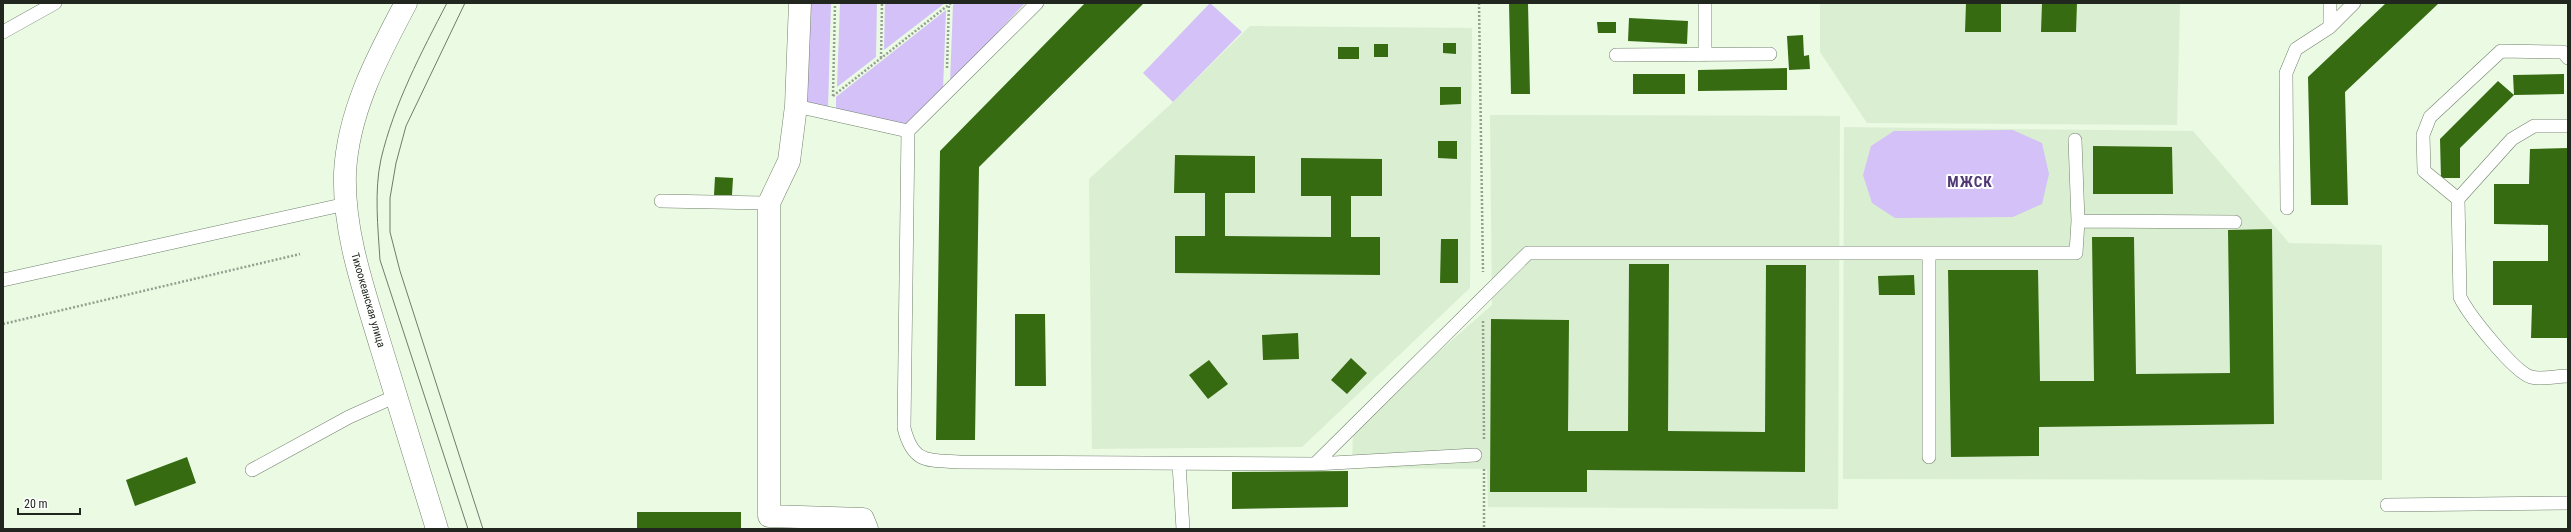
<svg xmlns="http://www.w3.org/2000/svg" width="2571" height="532" font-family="'Roboto Condensed',sans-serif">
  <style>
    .built { fill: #daefd1 }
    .green { fill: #d3c1f8 }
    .building { fill: #366b12 }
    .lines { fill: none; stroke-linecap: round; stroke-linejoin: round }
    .service-casing { stroke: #72806c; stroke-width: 14 }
    .minor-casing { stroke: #72806c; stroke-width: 23 }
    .secondary-casing { stroke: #72806c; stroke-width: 23 }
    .path { stroke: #94a08f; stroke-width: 2.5; stroke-dasharray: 2 2; stroke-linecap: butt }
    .service { stroke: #fff; stroke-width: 13 }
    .minor { stroke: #fff; stroke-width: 22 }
    .secondary { stroke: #fff; stroke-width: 22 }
    .tram { stroke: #717b6d; stroke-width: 1 }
    .labels { text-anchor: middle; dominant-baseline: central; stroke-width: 4; stroke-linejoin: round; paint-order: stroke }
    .street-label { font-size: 11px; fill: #21271f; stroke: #fff }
    .district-label { font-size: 15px; font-weight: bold; letter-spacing: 1px; fill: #503975; stroke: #fff }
  </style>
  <rect width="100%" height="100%" fill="#eafae3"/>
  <path class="built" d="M1820 3H2180L2177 125 1867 123 1820 52Z
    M1250 26 1472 28 1470 288 1302 447 1092 449 1089 179 1173 102Z
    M1490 115 1840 116 1838 509 1488 507 1487 469 1352 468 1353 427 1492 305Z
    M1844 127 2193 131 2289 243 2382 245V480L1843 479Z"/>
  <path class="green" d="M804 3H831L828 109 801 103Z
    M840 3H877L876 57 837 87Z
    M885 3H945L884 50Z
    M955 3H1025L950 83 953 5Z
    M1210 3 1242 32 1173 102 1143 73Z
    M946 10 943 90 906 127 836 112V97Z
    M2013 130 2042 143 2049 174 2042 204 2013 217 1895 218 1872 203 1863 175 1871 146 1894 131Z"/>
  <path class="building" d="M1085 3H1144L979 167 975 440H936L940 151Z
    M1509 3H1528L1530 94H1511Z
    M1966 3H2001V32H1965Z
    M2042 3H2077L2076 32H2041Z
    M2386 3H2439L2345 92 2348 205H2311L2308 77Z
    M1629 18 1688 21 1687 44 1628 41Z
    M1597 22H1616V33H1598Z
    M1803 35 1804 56 1809 55 1810 69 1789 70 1787 36Z
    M1443 43H1456V54L1443 53Z
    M1374 44H1388V57H1374Z
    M1338 47H1359V59H1338Z
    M1787 68V90L1698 91V70Z
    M1633 74H1685V94H1633Z
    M2564 74V94L2514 95 2460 148V178H2441L2440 139 2498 81 2514 95 2513 75Z
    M1440 87H1461V104L1440 105Z
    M1438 141H1457V159L1438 158Z
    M2093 146 2172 147 2173 194H2093Z
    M2568 148V338H2531L2532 305H2493V261H2548V225L2494 224V184H2529L2530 149Z
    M1175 155 1255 156V193H1225V236L1331 237V196H1301V158L1382 159V196H1351V237H1380V275L1175 273V236H1205V193H1174Z
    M715 177 733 178 732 195H714Z
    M2272 229 2274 424 2039 427V456L1951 457 1948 270H2038L2040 381H2094L2092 237H2134L2136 374 2230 373 2228 230Z
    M1441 239H1458V283H1440Z
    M1629 264H1669L1668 431 1765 432 1766 265H1806L1805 472 1587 470V492H1490L1491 319 1569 320 1568 431H1628Z
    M1914 275 1915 295H1879L1878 276Z
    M1015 314H1045L1046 386H1015Z
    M1298 333 1299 359 1263 360 1262 335Z
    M1351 358 1367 373 1347 394 1331 380Z
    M1209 360 1228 384 1208 399 1189 375Z
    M187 457 196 483 135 506 126 480Z
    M1348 471V507L1232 509V472Z
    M637 512H741V529H637Z"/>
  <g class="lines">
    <g class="service-casing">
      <path id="service" d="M1037 3 908 131 904 428C913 463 926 460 959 462L1315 464 1475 455
        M2330 3V27
        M3 32 55 3
        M1616 55 1770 54
        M1705 55V3
        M796 106 908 131
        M2568 126H2534L2512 139 2458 199 2460 297C2468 314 2514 372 2531 377 2541 380 2557 376 2568 376
        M2075 140 2078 221
        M2458 199 2424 171 2423 135 2430 117 2501 51 2563 52 2568 58
        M661 201 769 203
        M2287 208 2286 73 2296 49 2330 27 2354 3
        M3 280 346 204
        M1929 457V253
        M1179 464 1183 529
        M1315 464 1528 253H2076L2078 221 2235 222
        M252 470 349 417 396 396
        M2387 505 2568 503"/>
    </g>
    <g class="minor-casing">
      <path id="minor" d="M800 3 796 106 789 161 769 203V516L863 519 867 529"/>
    </g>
    <g class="secondary-casing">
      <path id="secondary" d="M406 3C378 56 348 111 345 173 343 232 364 290 381 347 400 407 418 468 437 529"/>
    </g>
    <path class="path" d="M1479 3 1483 272
      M881 58 882 3
      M947 68 949 3
      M833 96 951 3
      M833 96 835 3
      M1483 321 1484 440
      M3 324 300 254
      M1484 469V529"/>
    <use href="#service" class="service"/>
    <use href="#minor" class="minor"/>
    <use href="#secondary" class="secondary"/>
    <path class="tram" d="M447 3C421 53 394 104 381 159 374 191 378 228 380 260L468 529
      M465 3 406 126 396 163 390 198V232L400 271 483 529"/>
  </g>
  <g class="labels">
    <g class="street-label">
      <text transform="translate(368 300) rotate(74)">Тихоокеанская улица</text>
    </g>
    <g class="district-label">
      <text x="1970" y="182">МЖСК</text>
    </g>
  </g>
  <rect width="2571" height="532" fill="none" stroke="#21271f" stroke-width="8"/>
  <path d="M18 508v6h62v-6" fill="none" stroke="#21271f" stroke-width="2"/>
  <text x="24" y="508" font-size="12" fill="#21271f" stroke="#ffffff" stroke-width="3" paint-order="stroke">20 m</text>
</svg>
